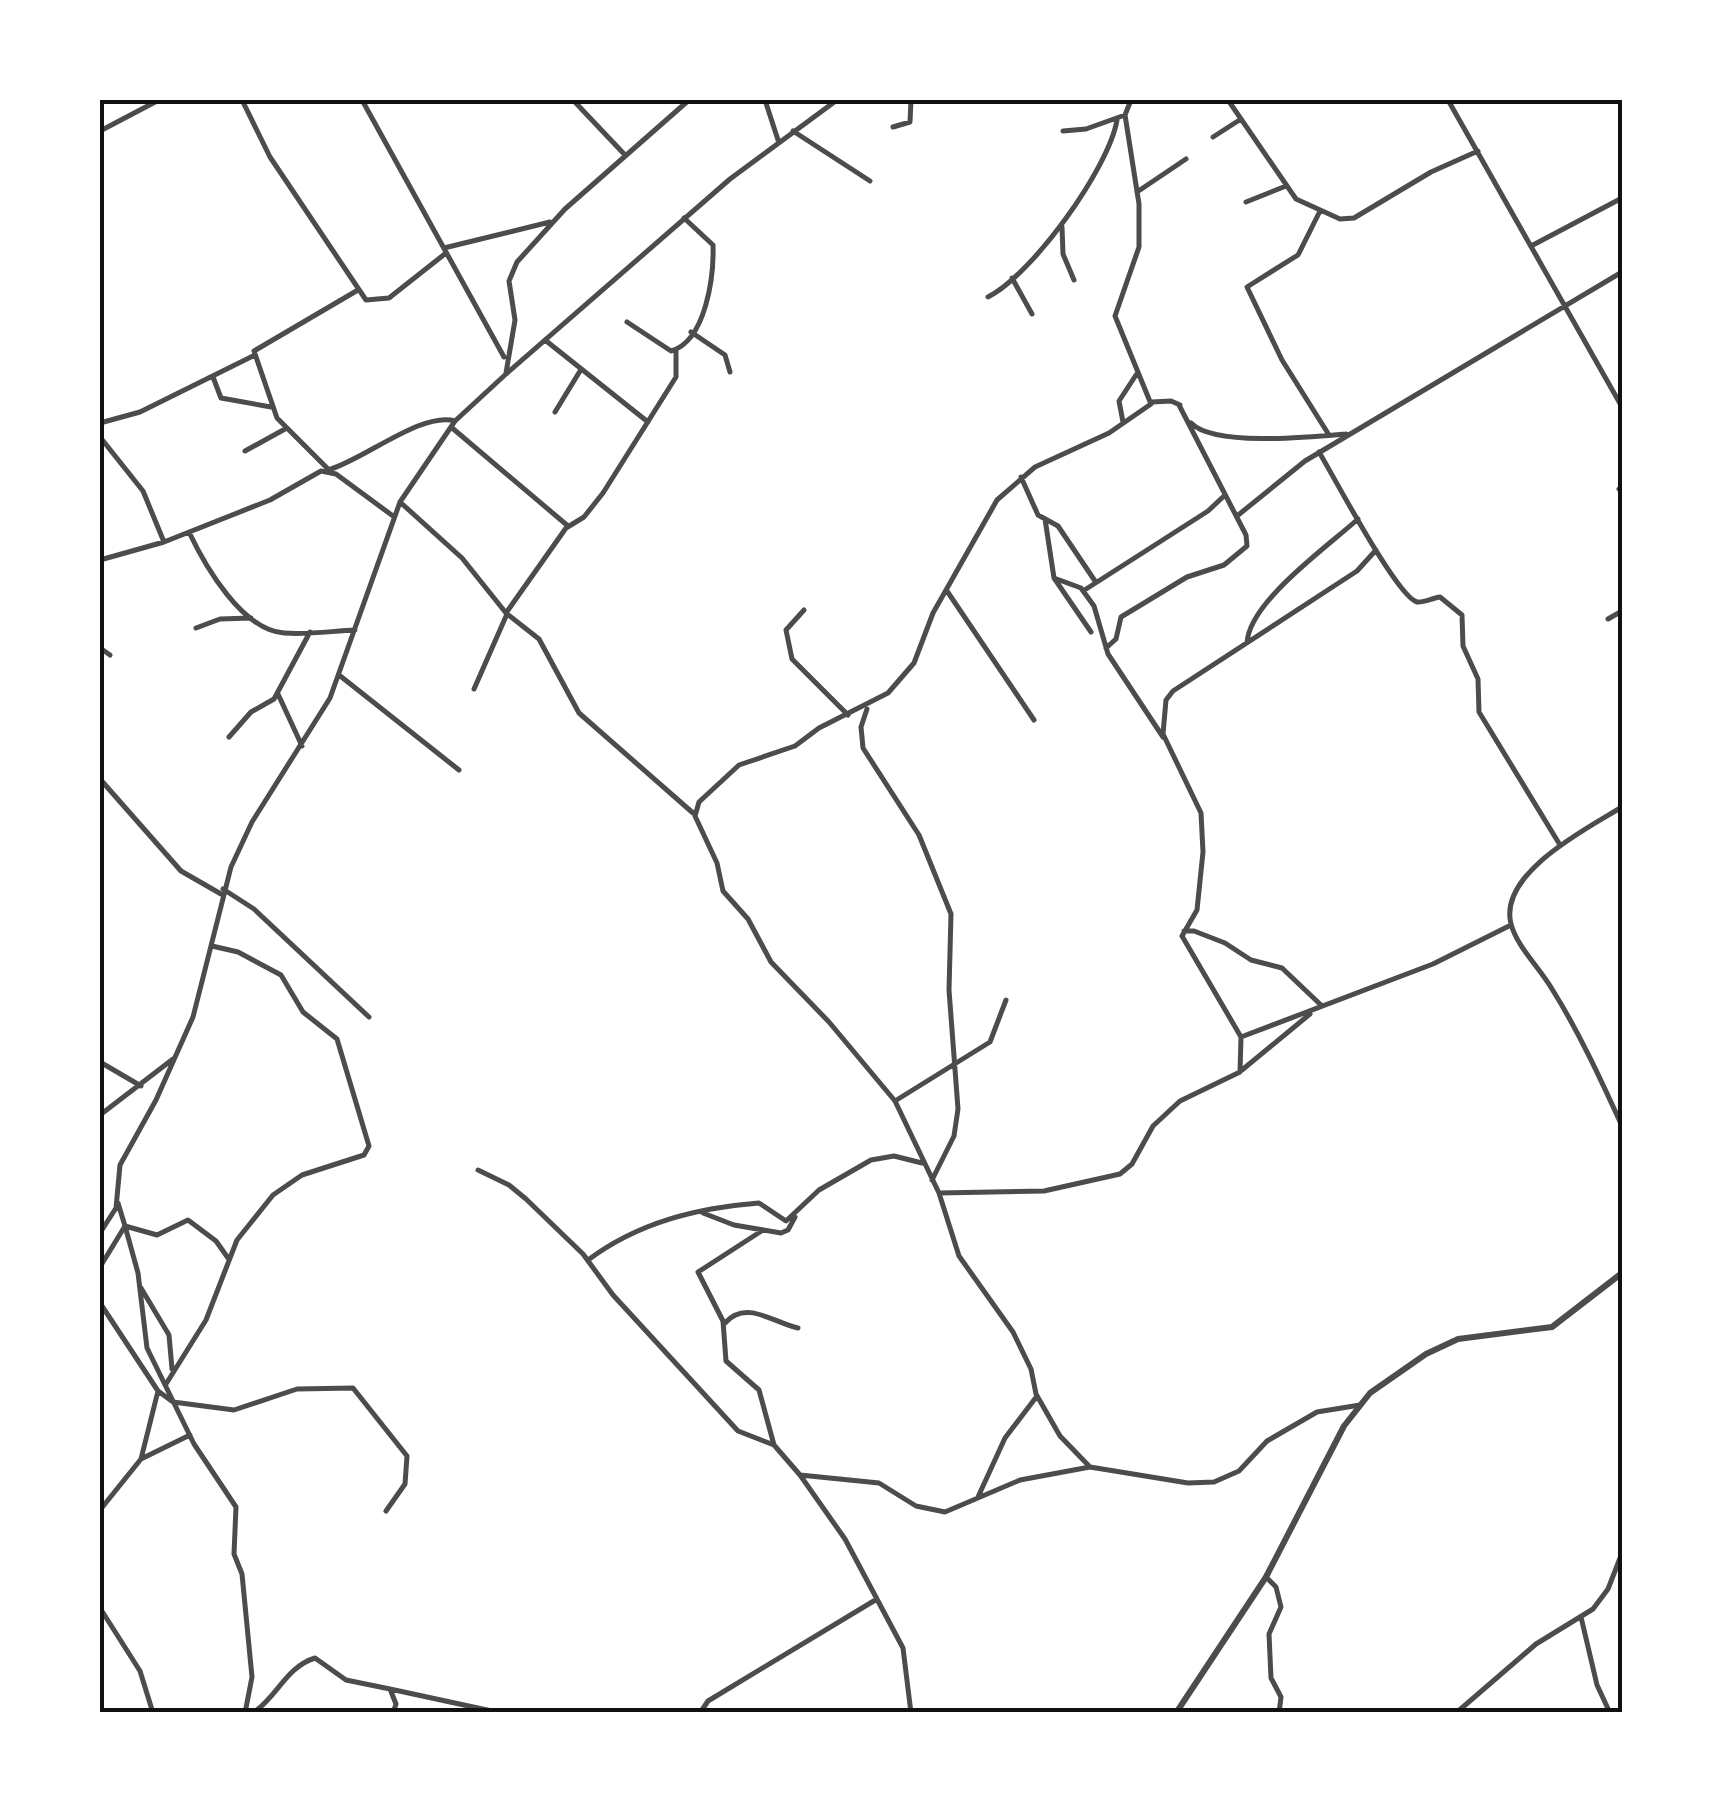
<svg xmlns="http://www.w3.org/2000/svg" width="1722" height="1813" font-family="'Open Sans',sans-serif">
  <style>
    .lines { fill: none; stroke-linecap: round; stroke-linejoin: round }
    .minor { stroke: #4c4c4c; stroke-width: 5 }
    .tertiary { stroke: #4c4c4c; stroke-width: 6 }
    .neatline { fill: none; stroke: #111; stroke-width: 4 }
  </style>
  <rect width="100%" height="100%" fill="#fff"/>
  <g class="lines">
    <path class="minor" d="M242 100 270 157 366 300 389 298 446 253
      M362 100 504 357
      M573 100 625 155
      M765 100 778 140
      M1131 100 1125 115 1139 204V247L1115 316 1151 404 1109 433 1035 467 997 500 933 613 914 663 888 693 819 728 795 746 739 765 699 802 695 816 717 863 723 891 748 919 771 962 829 1022 895 1101 939 1193 959 1256 1013 1332 1031 1369 1036 1394 1060 1436 1090 1467 1188 1483 1214 1482 1239 1471 1267 1441 1317 1412 1360 1405
      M1228 100 1296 199 1340 219 1354 218 1431 172 1478 151
      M1448 100 1622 407
      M893 127 910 122 911 100
      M100 131 159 100
      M793 131 870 181
      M1063 131 1086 129 1125 115
      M1213 137 1241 119
      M1137 192 1186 159
      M1246 202 1286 186
      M1320 211 1298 255 1247 287 1282 360 1329 435
      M1062 227 1063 254 1074 280
      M1533 245 1622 198
      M444 248 550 222
      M1012 278 1032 314
      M988 297C1032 275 1109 168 1117 120
      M627 322 671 351C706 341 714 276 713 245L684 218
      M691 332 725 355 730 372
      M545 340 648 422
      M506 373 515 320 509 281 517 262 565 209 689 100
      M213 377 221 398 271 407
      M1152 402 1171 401 1180 405
      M555 412 580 371
      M1123 422 1119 401 1136 375
      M100 423 140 412 255 355
      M1191 423C1214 447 1313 437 1346 434
      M451 427 568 526
      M100 437 143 491 164 542
      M245 451 285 429
      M1319 452C1333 475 1397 597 1417 602 1423 603 1433 598 1440 597L1462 615 1463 646 1478 679 1479 712 1560 845
      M331 469C366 458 423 411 455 421
      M332 473 277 418 254 351 358 290
      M1021 477 1038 515 1058 526 1095 581
      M1619 489 1622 492
      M400 502 462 558 506 613 539 639 579 713 693 813
      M1237 516 1305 461 1622 272
      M1045 519 1054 578 1091 632
      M189 532C205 566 242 630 284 633 307 635 332 631 355 630
      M100 560 164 542 270 500 321 471 336 474 393 516
      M1054 578 1081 588 1094 606 1108 654 1163 737
      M947 591 1034 720
      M1083 591 1208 511 1225 495
      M804 610 786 630 792 659 848 715
      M506 613 566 528 584 517 603 493 676 377V351
      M1608 619 1622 611
      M196 628 220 619 251 618
      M1247 643C1249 602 1327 547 1358 519
      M100 648 110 655
      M1106 648 1116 639 1121 617 1187 577 1224 565 1247 546 1246 535 1179 405
      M339 675 459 770
      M474 689 507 614
      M278 694 302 746
      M867 709 861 727 863 748 919 835 951 914 949 990 958 1109 954 1136 932 1180
      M229 737 251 712 274 699 310 632
      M100 779 181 871 221 894
      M1622 807C1588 828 1498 873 1511 924 1517 947 1540 968 1552 989 1579 1032 1601 1080 1622 1126
      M223 889 254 909 369 1017
      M1184 931H1194L1225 943 1251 960 1282 968 1322 1006
      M1241 1037 1433 964 1511 925
      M100 1062 141 1086
      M1242 1070 1310 1014
      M895 1101 990 1042 1006 1000
      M100 1115 173 1059
      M478 1170 509 1185 526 1199 583 1254 613 1295 738 1431 774 1445 800 1475 879 1483 916 1506 945 1512 1020 1480 1090 1467
      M939 1193 1044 1191 1120 1174 1132 1164 1153 1126 1180 1101 1240 1072 1241 1037 1182 936 1197 910 1203 852 1201 813 1163 734 1166 700 1173 691 1357 571 1376 550
      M703 1213 734 1225 781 1233 788 1230 795 1217
      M125 1226 138 1273 147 1348 194 1444 236 1507 234 1554 242 1574 252 1677 245 1713
      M125 1226 157 1235 188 1220 216 1241 228 1258
      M763 1230 698 1272 723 1321 726 1361 759 1390 774 1445
      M100 1233 116 1208 120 1165 156 1100 193 1017 231 867 252 822 330 698 400 502 455 421 506 374 730 179 837 100
      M588 1260C639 1222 697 1208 759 1203L786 1221 819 1190 871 1160 894 1156 922 1163
      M100 1267 125 1226 118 1203
      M141 1288 169 1335 172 1369
      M100 1303 158 1391 173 1402 234 1410 297 1389 353 1388 407 1456 405 1484 386 1511
      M725 1323C746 1299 774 1323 798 1328
      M166 1384 206 1320 237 1240 273 1195 302 1175 364 1155 369 1146 337 1039 303 1012 281 975 238 952 212 946
      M141 1459 158 1391
      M800 1475 845 1539 903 1648 911 1713
      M978 1497 1005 1438 1037 1396
      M100 1510 141 1459 190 1435
      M1266 1577 1276 1587 1281 1607 1269 1634 1271 1678 1281 1697 1279 1713
      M100 1608 140 1671 153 1713
      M1581 1617 1597 1685 1610 1713
      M390 1689 501 1713
      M253 1713C277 1697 286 1667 315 1658L346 1680 390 1689 396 1704 393 1713
      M700 1713 708 1701 877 1599
      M1456 1713 1536 1644 1593 1609 1608 1589 1622 1553"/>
    <path class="tertiary" d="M1176 1713 1266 1577 1344 1426 1370 1393 1426 1354 1458 1339 1552 1327 1622 1273"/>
  </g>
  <rect width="1722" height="1813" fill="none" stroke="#ffffff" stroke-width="205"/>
  <rect x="102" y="102" width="1518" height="1608" class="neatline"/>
</svg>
